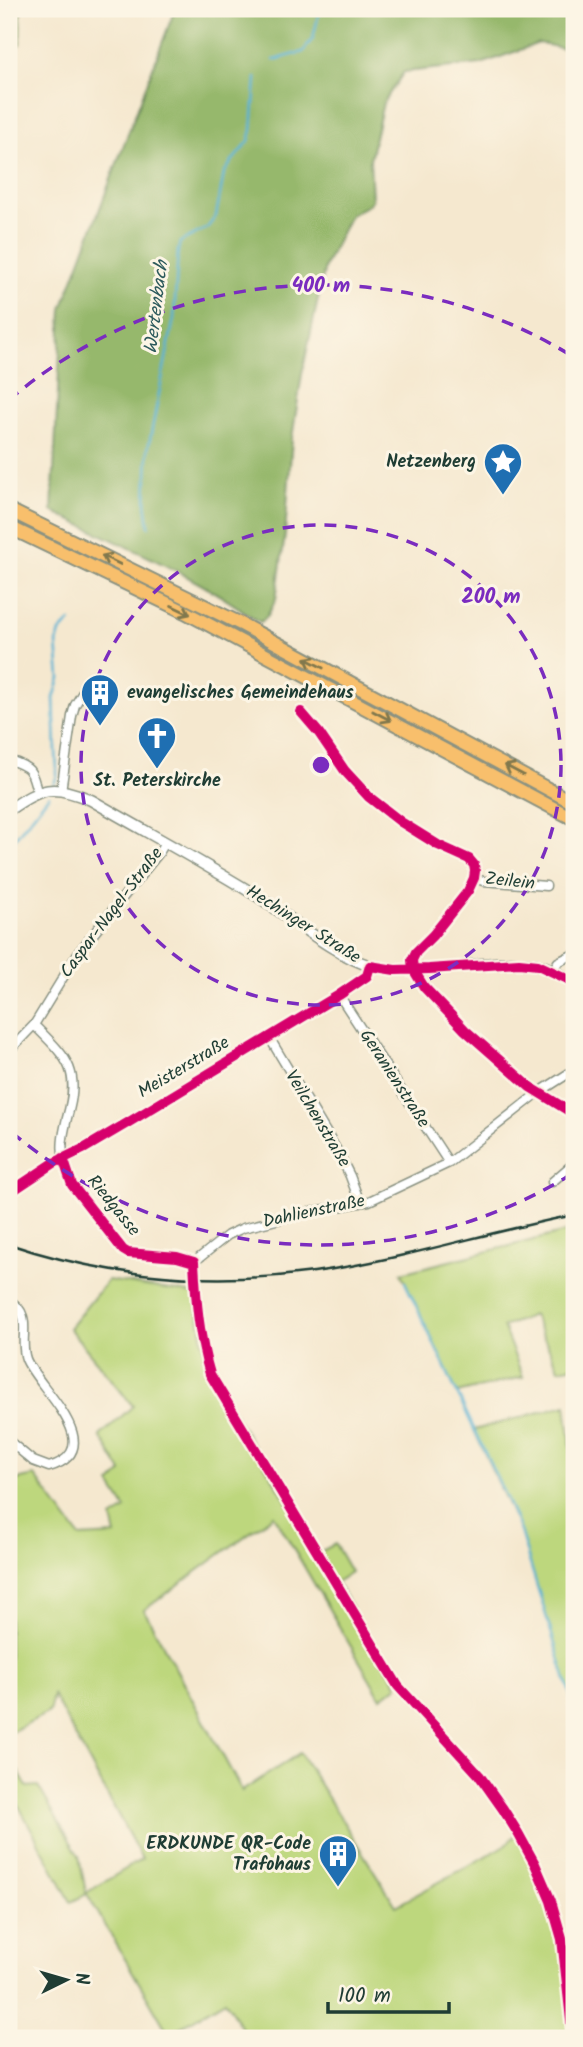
<svg xmlns="http://www.w3.org/2000/svg" width="583" height="2047" font-family="Kalam,sans-serif">
  <style>
    .green { fill: #bdd77d; stroke: #6e8a58; stroke-width: 2 }
    .forest { fill: #96b86c; stroke: #5a7a50; stroke-width: 2 }
    .lines { fill: none; stroke-linecap: round; stroke-linejoin: round }
    .stream { stroke: #56b2d4; stroke-width: 2.5 }
    .minor-casing { stroke: #8a9282; stroke-width: 11 }
    .tertiary-casing { stroke: #8a9282; stroke-width: 13 }
    .trunk-casing { stroke: #8a9282; stroke-width: 16 }
    .minor { stroke: #fff; stroke-width: 8 }
    .tertiary { stroke: #fff; stroke-width: 10 }
    .trunk { stroke: #f8bf6c; stroke-width: 12 }
    .rail { stroke: #1f3d34; stroke-width: 2.5 }
    .cycleway-casing { stroke: #fcf5e5; stroke-width: 15 }
    .cycleway { stroke: #d6006c; stroke-width: 10 }
    .oneway { stroke: #81784d }
    .ring { fill: none; stroke: #7b2cbf; stroke-width: 3.5; stroke-dasharray: 12 9 }
    .labels { text-anchor: middle; dominant-baseline: central; stroke-width: 6; stroke-linejoin: round; paint-order: stroke }
    .poi-label { font-size: 18px; font-weight: bold; fill: #1f3d34; stroke: #fcf5e5; text-anchor: end }
    .street-label { font-size: 18px; fill: #1f3d34; stroke: #fcf5e5 }
    .water-label { font-size: 19px; font-style: italic; fill: #2d5a5c; stroke: #fcf5e5 }
    .centre { fill: #7b2cbf; stroke: #fcf5e5; stroke-width: 3.5 }
    .ring-label { font-size: 21px; text-anchor: middle; font-weight: bold; fill: #7b2cbf; stroke: #fcf5e5; stroke-width: 6; stroke-linejoin: round; paint-order: stroke }
  </style>
  <rect width="100%" height="100%" fill="#fcf5e5"/>
  <filter id="ink" filterUnits="userSpaceOnUse"><feTurbulence type="fractalNoise" baseFrequency=".0143" numOctaves="2"/><feDisplacementMap in="SourceGraphic" scale="14" xChannelSelector="R" yChannelSelector="G"/><feConvolveMatrix kernelMatrix="1 2 1 2 8 2 1 2 1" color-interpolation-filters="sRGB"/></filter>
  <filter id="wash" filterUnits="userSpaceOnUse"><feTurbulence type="fractalNoise" baseFrequency=".00686" numOctaves="4" result="noise"/><feDisplacementMap in="SourceGraphic" scale="28" xChannelSelector="R" yChannelSelector="G"/><feGaussianBlur stdDeviation="1.57" result="paint"/><feColorMatrix in="noise" values="0 0 0 0 0 0 0 0 0 0 0 0 0 0 0 0 0 1.4 0 .05"/><feComposite in="paint" operator="in"/></filter>
  <g filter="url(#wash)">
    <rect width="100%" height="100%" fill="#f5e8cf"/>
    <path class="green" d="M9 9H21L20 44 9 50Z
      M574 1230V1366L559 1369 533 1315 503 1327 523 1377 457 1393 401 1273Z
      M108 1280 196 1294 205 1357 210 1374 318 1553 335 1544 351 1572 336 1582 398 1686 381 1698 274 1515 144 1610 242 1791 300 1753 396 1906 504 1846 518 1833C537 1867 555 1902 562 1940 568 1972 570 2006 573 2038H247L225 2000 169 2034 87 1894 71 1902 9 1788V1755L27 1787 38 1786 79 1856 86 1893 142 1859 53 1695 49 1712 9 1733V1489L16 1480 35 1476 80 1537 116 1535 112 1518 126 1509 110 1484 122 1472 100 1436 133 1406 69 1328Z
      M566 1405 574 1473V1706L520 1531 474 1430Z"/>
    <path class="forest" d="M175 9H574V51L539 43 481 64 404 72 383 103 370 159 372 200 368 205 350 215 325 266 302 374 292 438 285 535 276 599 268 615 261 622 256 620C195 574 121 545 52 511L62 309Z"/>
    <g class="lines">
      <path class="stream" d="M274 60 303 52 313 38 320 9
        M149 526 146 503 148 449 174 318 178 250 180 242 207 228 216 216 224 173 233 160 249 141 252 130 256 78
        M53 786 57 776 54 698 60 678 57 643 60 632 71 621
        M9 859 12 842 49 795
        M405 1282 503 1491 520 1531 574 1706"/>
    </g>
  </g>
  <g filter="url(#ink)">
    <g class="lines">
      <g class="minor-casing">
        <path id="minor" d="M301 712 319 733 345 771 369 797 401 822 438 845 469 859 474 865 475 871 474 878 468 891 433 935 416 952 412 960 413 969 424 987 465 1030 530 1087 574 1114
          M9 760C31 767 32 770 37 792
          M61 791 72 716 75 705 89 682
          M474 878 483 881 546 886
          M553 970 558 962 574 954
          M339 995 449 1163
          M34 1025C68 1059 81 1069 67 1118 63 1135 60 1148 65 1166 71 1193 105 1227 123 1250L128 1253 177 1257 194 1262 228 1235 243 1228 305 1213 369 1201 449 1163 538 1093 574 1070
          M269 1037 338 1152 350 1176 360 1203
          M9 1051 34 1025 78 953 159 853 165 843
          M552 1182 574 1163
          M9 1193 54 1163 85 1148 129 1122 339 995 367 976 370 966
          M9 1300C35 1316 18 1337 26 1359 36 1386 112 1448 49 1467L33 1461 9 1441"/>
      </g>
      <g class="tertiary-casing">
        <path id="tertiary" d="M9 810C41 787 53 784 91 800 148 833 206 864 262 899 292 919 338 957 371 966 425 980 481 956 536 964 549 966 562 976 574 982"/>
      </g>
      <g class="trunk-casing">
        <path id="trunk" d="M9 510 241 624 574 803
          M9 527 185 612 574 819"/>
      </g>
      <use href="#minor" class="minor"/>
      <use href="#tertiary" class="tertiary"/>
      <use href="#trunk" class="trunk"/>
      <path class="rail" d="M9 1244C107 1277 211 1286 314 1272 402 1260 487 1232 574 1215"/>
      <g class="cycleway-casing">
        <path id="cycleway" d="M301 712 319 733 345 771 369 797 401 822 438 845 469 859 474 865 475 871 474 878 468 891 433 935 416 952 412 960 413 969 424 987 465 1030 530 1087 574 1114
          M63 1158 72 1185 123 1250 128 1253 177 1257 194 1262C196 1299 199 1338 210 1374L398 1686 479 1775 503 1809 518 1833 535 1864 551 1901 562 1939 573 2038
          M9 1193 54 1163 85 1148 129 1122 339 995 367 976 370 966 395 970 429 969 519 963 538 965 574 982"/>
      </g>
      <use href="#cycleway" class="cycleway"/>
    </g>
    <defs><path id="oneway-shaft" d="M-6 0H5M1.5-3L5.5 0L1.5 3" fill="none" stroke-width="1.6" stroke-linecap="round" stroke-linejoin="round" transform="scale(1.75)"/></defs>
    <g class="oneway">
      <use href="#oneway-shaft" transform="translate(111 560) rotate(-154)"/>
      <use href="#oneway-shaft" transform="translate(181 610) rotate(26)"/>
      <use href="#oneway-shaft" transform="translate(314 663) rotate(-152)"/>
      <use href="#oneway-shaft" transform="translate(382 716) rotate(28)"/>
      <use href="#oneway-shaft" transform="translate(514 770) rotate(-152)"/>
    </g>
  </g>
  <g class="ring">
    <circle cx="321" cy="765" r="240"/>
    <path d="M572 1174A480 480 0 0 1 9 1130M9 400A480 480 0 0 1 572 356"/>
  </g>
  <defs>
    <g id="sight-pin" transform="scale(2.0125)"><path d="M0 17L-7.5 6A9.5 9.5 0 1 1 7.5 6Z" fill="#1f6fb2" stroke="#fcf5e5"/><path d="M0-6L1.8-2.2L6-1.7L2.9 1.2L3.7 5.4L0 3.3L-3.7 5.4L-2.9 1.2L-6-1.7L-1.8-2.2Z" fill="#fff"/></g>
    <g id="building-pin" transform="scale(2.0125)"><path d="M0 17L-7.5 6A9.5 9.5 0 1 1 7.5 6Z" fill="#1f6fb2" stroke="#fcf5e5"/><path d="M-4-6H4V6H1V3H-1V6H-4ZM-2.5-4.3h1.7v1.8h-1.7ZM.8-4.3h1.7v1.8H.8ZM-2.5-1h1.7V.8h-1.7ZM.8-1h1.7V.8H.8Z" fill="#fff"/></g>
    <g id="church-pin" transform="scale(2.0125)"><path d="M0 17L-7.5 6A9.5 9.5 0 1 1 7.5 6Z" fill="#1f6fb2" stroke="#fcf5e5"/><path d="M-1.2-6h2.4v3.5h3.3v2.4h-3.3V6h-2.4V-.1h-3.3v-2.4h3.3Z" fill="#fff"/></g>
  </defs>
  <g fill-rule="evenodd">
    <use href="#sight-pin" x="503" y="462"/>
    <use href="#building-pin" x="100" y="693"/>
    <use href="#church-pin" x="157" y="736"/>
    <use href="#building-pin" x="338" y="1854"/>
  </g>
  <g class="labels">
    <g class="poi-label">
      <text x="476" y="462">Netzenberg</text>
      <text x="127" y="693" text-anchor="start">evangelisches Gemeindehaus</text>
      <text x="157" y="781" text-anchor="middle">St. Peterskirche</text>
      <text x="311" y="1844">ERDKUNDE QR-Code<tspan x="311" dy="21">Trafohaus</tspan></text>
    </g>
    <g class="street-label">
      <text transform="translate(510 882) rotate(6)">Zeilein</text>
      <text transform="translate(112 913) rotate(-53)">Caspar-Nagel-Straße</text>
      <text transform="translate(303 925) rotate(32)">Hechinger Straße</text>
      <text transform="translate(184 1068) rotate(-31)">Meisterstraße</text>
      <text transform="translate(394 1079) rotate(57)">Geranienstraße</text>
      <text transform="translate(317 1119) rotate(59)">Veilchenstraße</text>
      <text transform="translate(113 1206) rotate(51)">Riedgasse</text>
      <text transform="translate(314 1212) rotate(-12)">Dahlienstraße</text>
    </g>
    <g class="water-label">
      <text transform="translate(157 307) rotate(-83)">Wertenbach</text>
    </g>
  </g>
  <circle cx="321" cy="765" r="10" class="centre"/>
  <g class="ring-label">
    <text x="321" y="292">400 m</text>
    <text x="491" y="603">200 m</text>
  </g>
  <rect width="583" height="2047" fill="none" stroke="#fcf5e5" stroke-width="35"/>
  <g transform="translate(66 1980) rotate(85)" stroke="#fcf5e5" stroke-width="5" paint-order="stroke">
  <path d="M0-5L12 26L0 18L-12 26Z" fill="#1f3d34"/>
  <text y="-10" font-size="19" font-weight="bold" text-anchor="middle" fill="#1f3d34">N</text>
  </g>
  <path d="M328 2002v10h121v-10" fill="none" stroke="#1f3d34" stroke-width="3.5"/>
  <text x="338" y="2002" font-size="21" fill="#1f3d34" stroke="#fcf5e5" stroke-width="5" paint-order="stroke">100 m</text>
</svg>
